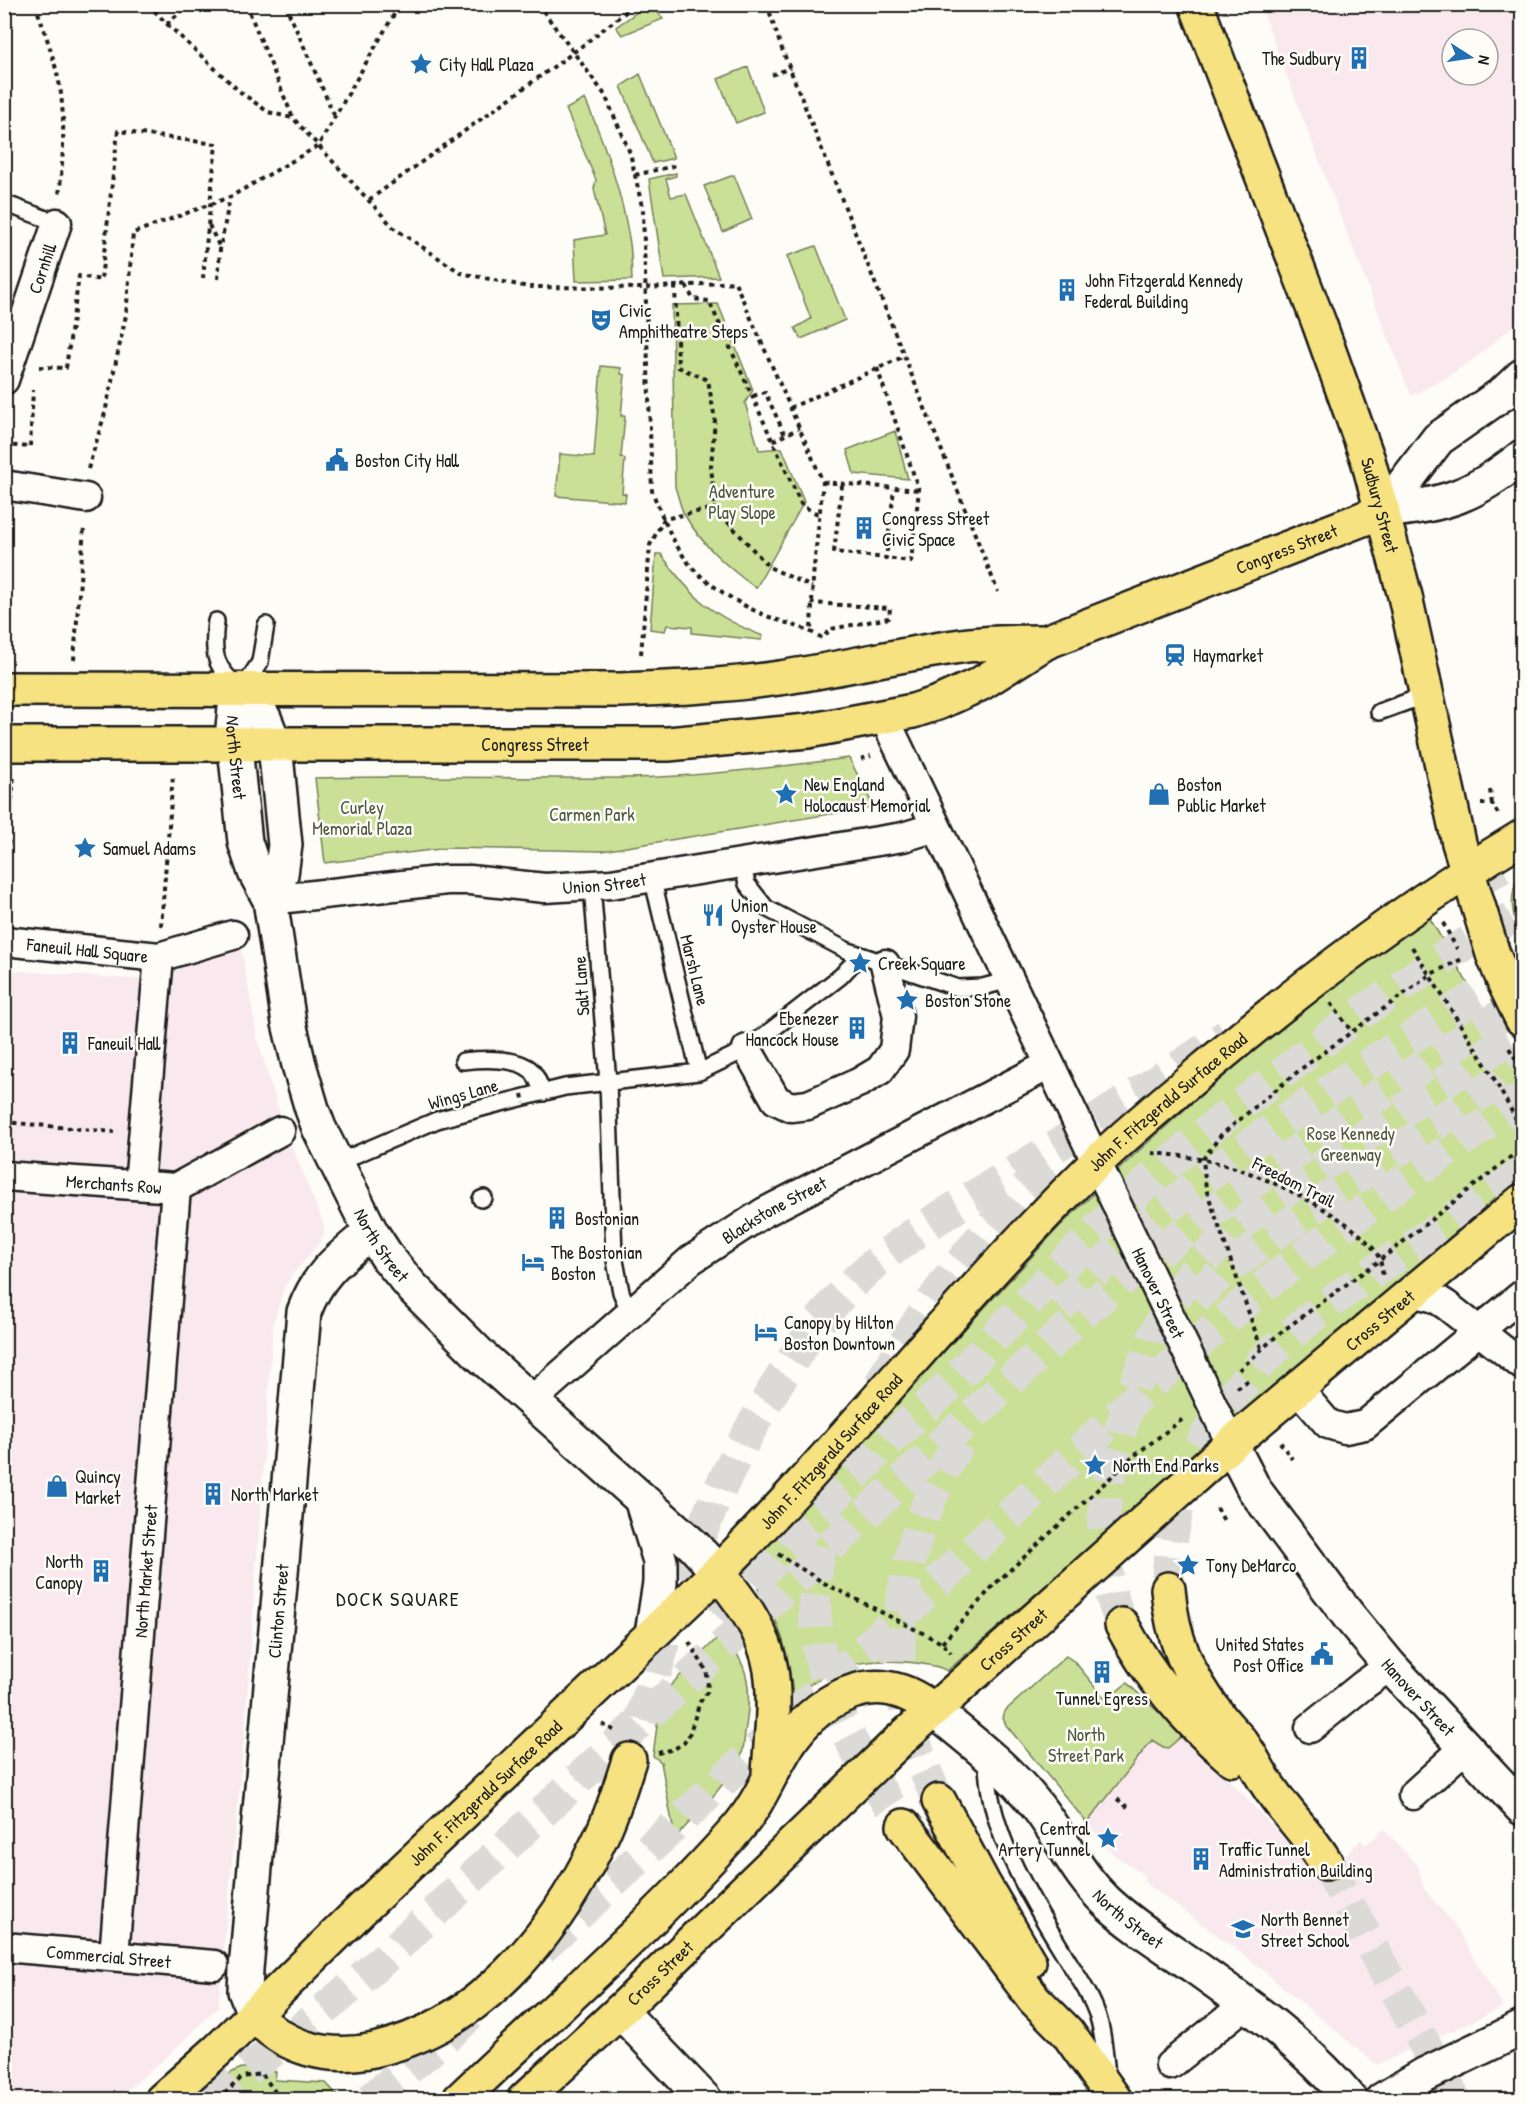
<svg xmlns="http://www.w3.org/2000/svg" width="1527" height="2104" font-family="'Patrick Hand',sans-serif">
  <style>
    .built { fill: #f9e9ee; fill-rule: evenodd }
    .green { fill: #cae096; stroke: #737e59; stroke-width: 1.5 }
    .lines { fill: none; stroke-linecap: round; stroke-linejoin: round }
    .highway-tunnel { stroke: #dbdad6; stroke-width: 33; stroke-dasharray: 33 16; stroke-linecap: butt }
    .lane-casing { stroke: #1c1c1c; stroke-width: 20 }
    .street-casing { stroke: #1c1c1c; stroke-width: 33 }
    .secondary-casing { stroke: #1c1c1c; stroke-width: 38 }
    .primary-casing { stroke: #1c1c1c; stroke-width: 38 }
    .highway-casing { stroke: #1c1c1c; stroke-width: 38 }
    .path { stroke: #1c1c1c; stroke-width: 4; stroke-dasharray: 4.5 4.5; stroke-linecap: butt }
    .lane { stroke: #fdfcf7; stroke-width: 15 }
    .street { stroke: #fdfcf7; stroke-width: 28 }
    .secondary { stroke: #fdfcf7; stroke-width: 33 }
    .primary { stroke: #f7e281; stroke-width: 33 }
    .highway { stroke: #f7e281; stroke-width: 33 }
    .path-bridge { stroke: #1c1c1c; stroke-width: 4; stroke-dasharray: 4.5 4.5; stroke-linecap: butt }
    .labels { text-anchor: middle; dominant-baseline: central; stroke-width: 5; stroke-linejoin: round; paint-order: stroke }
    .poi-label { font-size: 18px; fill: #1c1c1c; stroke: #fdfcf7; text-anchor: start }
    .street-label { font-size: 18px; fill: #1c1c1c; stroke: #fdfcf7 }
    .park-label { font-size: 18px; fill: #505741; stroke: #fdfcf7 }
    .neighbourhood-label { font-size: 20px; letter-spacing: 1.5px; fill: #1c1c1c; stroke: #fdfcf7 }
  </style>
  <rect width="100%" height="100%" fill="#fdfcf7"/>
  <filter id="ink" filterUnits="userSpaceOnUse"><feTurbulence type="fractalNoise" baseFrequency=".0167" numOctaves="2"/><feDisplacementMap in="SourceGraphic" scale="12" xChannelSelector="R" yChannelSelector="G"/><feConvolveMatrix kernelMatrix="1 2 1 2 8 2 1 2 1" color-interpolation-filters="sRGB"/></filter>
  <g filter="url(#ink)">
    <path class="built" d="M1260 5H1522V318L1478 356 1444 379 1411 396 1329 187ZM1452 39H1488V75H1452Z
      M240 941 257 1036 270 1083 285 1129 324 1225V1233L319 1243 293 1274 283 1290 273 1325 245 1729 218 2007 170 2054 116 2099H5L4 970 173 982 174 973 185 958Z
      M1167 1721 1242 1793 1321 1880 1361 1840 1366 1845 1384 1829 1418 1866 1424 1889 1456 1927 1503 2007 1377 2065 1245 1956 1143 1881 1145 1876 1114 1855 1087 1823Z"/>
    <path class="green" d="M647 5H652L663 19 622 35 616 27Z
      M748 67 764 112 736 123 718 79Z
      M640 74 674 158 653 163 621 86Z
      M585 99C605 144 621 189 629 238 632 251 631 266 632 280L576 281 574 240 605 235 594 189 596 180 566 109Z
      M676 173V176L666 179 671 197 686 194 719 277 664 279 649 179Z
      M734 175 752 219 723 232 704 186Z
      M816 246 845 320 801 339 795 328 811 319 787 256Z
      M718 304 753 390 745 403 759 450 782 448 804 502 756 588C727 567 702 545 684 514 680 506 678 495 675 487L672 305Z
      M601 366 621 368V374L625 375 621 416H625L621 457 625 459 622 493 626 494 625 502 556 496 560 454 594 457Z
      M895 431 908 479 854 474 847 450Z
      M656 554H661C692 598 712 616 763 636L761 640 692 633V627L667 625 665 631 650 629Z
      M849 758 874 807 602 851 448 848 325 863 315 778C418 775 522 779 626 778 700 777 775 767 849 758Z
      M1516 883 1522 895V942C1515 922 1508 904 1516 883Z
      M1429 917 1522 1077V1176L1494 1199 947 1671C938 1665 927 1665 916 1663 860 1656 838 1665 793 1695 788 1652 782 1625 758 1589L779 1566 758 1553 1061 1225 1133 1156 1281 1023 1356 967Z
      M721 1634C751 1664 752 1692 745 1732 744 1740 744 1752 740 1759 723 1788 698 1813 675 1838L661 1762 653 1756 661 1695Z
      M1066 1656 1075 1662 1106 1700 1127 1683 1183 1735 1168 1748 1163 1747 1152 1740 1087 1823 1006 1725 1003 1718 1005 1711Z
      M242 2068H263L276 2072 275 2080 326 2083 341 2099H197C211 2087 224 2074 242 2068Z"/>
    <g class="lines">
      <path class="highway-tunnel" d="M1473 882 1522 857
        M1195 1298 1219 1275 1263 1242 1522 1065
        M1059 1308C1191 1168 1362 1070 1522 967
        M880 1385C924 1304 983 1230 1048 1165
        M820 1546C799 1656 842 1738 904 1826
        M1168 1589C1170 1423 1269 1341 1397 1256 1439 1228 1481 1201 1522 1173
        M719 1618 884 1445 951 1384 1053 1275 1102 1225 1150 1180 1200 1137 1355 1017 1453 951 1522 912
        M1122 1625C1087 1543 1107 1466 1135 1386 1148 1350 1161 1314 1185 1283 1207 1253 1236 1227 1266 1204L1522 1029
        M641 1720C656 1672 669 1623 685 1576 708 1508 741 1441 779 1381 799 1349 820 1317 846 1290 897 1238 963 1204 1024 1166 1092 1124 1159 1080 1226 1036
        M939 1801C917 1757 901 1709 899 1660 897 1581 922 1499 965 1433
        M1326 1863 1455 2100
        M541 1949 1170 1367 1270 1281 1398 1185 1522 1099
        M208 2100 299 2031 378 1964 1101 1297C1235 1189 1377 1095 1522 1002
        M370 2100 445 2038 472 2013"/>
      <g class="lane-casing">
        <path id="lane" d="M4 203 57 223
          M216 621C212 654 214 668 242 690L260 662 266 625
          M1379 712 1426 695
          M742 862 747 884 766 908 846 950 958 988 983 987 1009 980
          M652 877 699 1072
          M592 886 608 1082 614 1255 621 1292 630 1313
          M463 1061C482 1059 518 1057 532 1071 537 1077 540 1086 543 1093
          M336 1163 437 1120 493 1105 565 1087 699 1072 747 1049 841 976 852 964 856 954
          M481 1199 484 1198
          M987 1758C986 1826 1028 1895 1063 1952 1075 1973 1091 1994 1098 2017 1104 2036 1105 2056 1107 2076"/>
      </g>
      <g class="street-casing">
        <g id="street">
          <path id="s1" d="M4 380 57 223"/>
          <path d="M4 485 86 498"/>
          <path id="s2" d="M884 717 1231 1444"/>
          <path id="s3" d="M270 900 447 880H470L545 888 611 884 903 837 936 827"/>
          <path id="s4" d="M4 941 159 957 233 935"/>
          <path d="M747 1049 776 1100 791 1107 808 1105 860 1082 880 1070 894 1050 898 1016 885 964"/>
          <path id="s5" d="M4 1176 176 1188 280 1131"/>
          <path d="M139 1185 159 957"/>
          <path d="M1412 1292 1435 1298 1446 1305 1522 1365"/>
          <path d="M1297 1388 1328 1424 1345 1429 1365 1425 1522 1295"/>
          <path id="s6" d="M530 1402 691 1260 763 1213 1049 1065"/>
          <path d="M1310 1728 1362 1686 1390 1666"/>
          <path d="M1413 1795 1466 1747"/>
          <path id="s7" d="M4 1947 214 1965"/>
          <path id="s8" d="M114 1956 176 1188"/>
          <path d="M1170 2065 1246 2004"/>
        </g>
      </g>
      <g class="secondary-casing">
        <g id="secondary">
          <path d="M1383 511 1438 439 1505 392 1522 376"/>
          <path d="M1383 511C1446 505 1473 496 1522 457"/>
          <path id="s9" d="M270 900 281 874 285 845 275 745 264 718 242 690 235 708 233 728 245 842 255 872 270 900 289 1023 299 1065 312 1109 319 1128 371 1232 388 1258 412 1287 481 1356 694 1546 718 1572"/>
          <path id="s10" d="M1231 1444 1254 1489 1348 1615 1390 1666 1522 1808"/>
          <path d="M642 1502 660 1561V1583L652 1634"/>
          <path id="s11" d="M933 1710C970 1740 1008 1769 1037 1806 1062 1838 1077 1874 1107 1902 1134 1927 1165 1946 1195 1967 1250 2006 1307 2047 1351 2100"/>
          <path d="M620 2011 705 2100"/>
          <path id="s12" d="M254 2014 245 1991 246 1969 304 1312C318 1273 340 1258 371 1232"/>
          <path d="M1382 2100 1424 2075 1522 2028"/>
        </g>
      </g>
      <g class="primary-casing">
        <g id="primary">
          <path id="s13" d="M1196 4 1319 323 1368 460 1405 596 1459 843 1493 954 1505 984 1522 1019"/>
          <path d="M4 689 619 690C672 688 726 686 779 678 842 669 904 653 968 645 994 642 1020 642 1046 642"/>
          <path id="s14" d="M4 744H668L808 731 913 711 938 703 980 684 1046 642 1383 511"/>
          <path id="s15" d="M162 2100 218 2050 360 1911 718 1572C849 1440 963 1293 1095 1164 1133 1127 1175 1093 1216 1059 1313 978 1414 902 1522 837"/>
          <path id="s16" d="M524 2100 620 2011 899 1741 1231 1444 1522 1201"/>
        </g>
      </g>
      <g class="highway-casing">
        <path id="highway" d="M718 1572C741 1601 765 1632 771 1670 776 1703 771 1739 769 1773
          M1168 1589C1172 1639 1188 1675 1218 1715 1225 1725 1234 1733 1242 1743 1253 1758 1260 1775 1271 1790 1288 1815 1310 1836 1326 1863
          M1122 1625C1149 1677 1188 1722 1232 1759
          M939 1801 983 1883 1029 1962
          M904 1826 1034 1999 1067 2032 1115 2100
          M254 2014C285 2049 329 2060 374 2050 479 2026 552 1938 597 1845 611 1818 620 1788 629 1760
          M459 2100C551 2012 652 1925 736 1830 772 1790 779 1733 829 1703 867 1680 899 1683 933 1710"/>
      </g>
      <path class="path" d="M35 4C44 29 58 69 61 94 65 127 63 162 59 195
        M148 4 167 24 189 4
        M246 4 293 118 394 228 461 273 528 287 646 288 735 282 823 482 813 577 811 631
        M285 4 335 117
        M538 4 605 95 630 153 635 175 643 211 652 491C662 516 673 544 690 565 705 583 740 605 762 614 782 623 803 626 822 638L831 629 889 618 890 608 811 603
        M767 4 780 44 998 592
        M167 24 239 91 268 112 292 118
        M772 75 790 68
        M635 175 678 165
        M369 200 574 52 636 4
        M209 225 220 248
        M218 279 220 249 230 197
        M686 285 693 299 709 301 802 506 820 515
        M675 286 678 367 708 380 715 420 711 466 715 508 769 567 812 587
        M39 367 66 368 79 276 101 280 118 131 216 144 203 278
        M877 368 919 490 911 561 886 558
        M753 396 765 392 785 435
        M790 408 905 356
        M773 441 799 428
        M4 445 30 447 33 390
        M88 469 105 413 126 315 133 233 230 197 318 146 400 4
        M823 482 919 490
        M842 485 834 552 886 558 894 489
        M641 654 650 545 664 519 715 508
        M74 660 84 527
        M861 759 871 756
        M1490 790 1492 804
        M1481 804H1492L1500 817
        M4 899 14 773
        M1443 923 1457 949
        M161 926 173 775
        M1412 947 1493 1077 1522 1130
        M1331 1003 1351 1031
        M1509 1048 1522 1069
        M4 1122 114 1132
        M1152 1153C1177 1155 1201 1158 1225 1165 1264 1175 1365 1222 1380 1260 1382 1266 1382 1272 1383 1278
        M1261 1348 1206 1189 1203 1159 1221 1135 1301 1069 1431 974 1462 959
        M1239 1370 1281 1332 1380 1260 1522 1148
        M1237 1388 1249 1380
        M1280 1442 1292 1459
        M1217 1508 1225 1523
        M778 1554 824 1583 942 1643 951 1653
        M942 1643 996 1583 1135 1455 1183 1419
        M602 1724 617 1732
        M658 1753 674 1749 684 1743 689 1735 700 1702 707 1692 708 1681 706 1670 689 1642
        M1117 1799 1130 1809
        M218 2100 242 2077 262 2074 281 2100"/>
      <use href="#lane" class="lane"/>
      <use href="#street" class="street"/>
      <use href="#secondary" class="secondary"/>
      <use href="#primary" class="primary"/>
      <use href="#highway" class="highway"/>
      <path class="path-bridge" d="M522 1094 524 1103"/>
    </g>
  </g>
  <defs>
    <g id="building-bare" transform="scale(1.8)"><path d="M-4-6H4V6H1V3H-1V6H-4ZM-2.5-4.3h1.7v1.8h-1.7ZM.8-4.3h1.7v1.8H.8ZM-2.5-1h1.7V.8h-1.7ZM.8-1h1.7V.8H.8Z" fill="#1f6fb2" stroke="#fdfcf7" stroke-width="2.5" paint-order="stroke"/></g>
    <g id="sight-bare" transform="scale(1.8)"><path d="M0-6L1.8-2.2L6-1.7L2.9 1.2L3.7 5.4L0 3.3L-3.7 5.4L-2.9 1.2L-6-1.7L-1.8-2.2Z" fill="#1f6fb2" stroke="#fdfcf7" stroke-width="2.5" paint-order="stroke"/></g>
    <g id="theatre-bare" transform="scale(1.8)"><path d="M-5-5.5Q0-4 5-5.5V0Q5 5 0 6Q-5 5-5 0ZM-3.3-2.5H-1v1.5H-3.3ZM1-2.5H3.3v1.5H1ZM-2.8 1Q0 5.5 2.8 1Z" fill="#1f6fb2" stroke="#fdfcf7" stroke-width="2.5" paint-order="stroke"/></g>
    <g id="civic-bare" transform="scale(1.8)"><path d="M-.6-6.5H3V-4.5H.6V-3L4-1V1h2V6H-6V1h2V-1L-.6-3ZM-1.2 2.5V6h2.4V2.5Z" fill="#1f6fb2" stroke="#fdfcf7" stroke-width="2.5" paint-order="stroke"/></g>
    <g id="station-bare" transform="scale(1.8)"><path d="M-3-6H3Q5-6 5-4V2Q5 4 3 4L4.5 6H3L1.5 4h-3L-3 6H-4.5L-3 4Q-5 4-5 2V-4Q-5-6-3-6ZM-3.5-4v3h7v-3ZM-3.5 1v1.5H-2V1ZM2 1v1.5H3.5V1Z" fill="#1f6fb2" stroke="#fdfcf7" stroke-width="2.5" paint-order="stroke"/></g>
    <g id="shop-bare" transform="scale(1.8)"><path d="M-5-2.5h2.3a2.7 3.5 0 0 1 5.4 0H5L5.5 6h-11ZM-1.5-2.5h3a1.5 2.3 0 0 0-3 0Z" fill="#1f6fb2" stroke="#fdfcf7" stroke-width="2.5" paint-order="stroke"/></g>
    <g id="restaurant-bare" transform="scale(1.8)"><path d="M-5-6h1v4h1v-4h1v4h1v-4h1v5L-1.5 .5V6h-2V.5L-5-1ZM5-6V6H3V1.5H1.5Q1.5-4 5-6Z" fill="#1f6fb2" stroke="#fdfcf7" stroke-width="2.5" paint-order="stroke"/></g>
    <g id="hotel-bare" transform="scale(1.8)"><path d="M-6-4.5h1.5V1H6V5H4.5V3h-9V5H-6ZM-4 0a1.8 1.8 0 1 1 3.6 0ZM.5 0V-2.5h3Q6-2.5 6 0Z" fill="#1f6fb2" stroke="#fdfcf7" stroke-width="2.5" paint-order="stroke"/></g>
    <g id="university-bare" transform="scale(1.8)"><path d="M0-5L7-2L0 1L-7-2ZM-4 1L0 2.5L4 1V4Q0 6-4 4Z" fill="#1f6fb2" stroke="#fdfcf7" stroke-width="2.5" paint-order="stroke"/></g>
  </defs>
  <g fill-rule="evenodd">
    <use href="#building-bare" x="1359" y="58"/>
    <use href="#sight-bare" x="421" y="64"/>
    <use href="#building-bare" x="1067" y="290"/>
    <use href="#theatre-bare" x="601" y="320"/>
    <use href="#civic-bare" x="337" y="460"/>
    <use href="#building-bare" x="864" y="528"/>
    <use href="#station-bare" x="1175" y="655"/>
    <use href="#sight-bare" x="786" y="794"/>
    <use href="#shop-bare" x="1159" y="794"/>
    <use href="#sight-bare" x="85" y="848"/>
    <use href="#restaurant-bare" x="713" y="915"/>
    <use href="#sight-bare" x="860" y="963"/>
    <use href="#sight-bare" x="907" y="1000"/>
    <use href="#building-bare" x="857" y="1028"/>
    <use href="#building-bare" x="70" y="1043"/>
    <use href="#building-bare" x="557" y="1218"/>
    <use href="#hotel-bare" x="533" y="1262"/>
    <use href="#hotel-bare" x="766" y="1332"/>
    <use href="#sight-bare" x="1095" y="1465"/>
    <use href="#shop-bare" x="57" y="1486"/>
    <use href="#building-bare" x="213" y="1494"/>
    <use href="#sight-bare" x="1188" y="1565"/>
    <use href="#building-bare" x="101" y="1571"/>
    <use href="#civic-bare" x="1322" y="1654"/>
    <use href="#building-bare" x="1102" y="1672"/>
    <use href="#sight-bare" x="1108" y="1838"/>
    <use href="#building-bare" x="1201" y="1859"/>
    <use href="#university-bare" x="1243" y="1929"/>
  </g>
  <g class="labels">
    <g class="poi-label">
      <text x="1341" y="58" text-anchor="end">The Sudbury</text>
      <text x="439" y="64">City Hall Plaza</text>
      <text x="1085" y="280">John Fitzgerald Kennedy<tspan x="1085" dy="21">Federal Building</tspan></text>
      <text x="619" y="310">Civic<tspan x="619" dy="21">Amphitheatre Steps</tspan></text>
      <text x="355" y="460">Boston City Hall</text>
      <text x="882" y="518">Congress Street<tspan x="882" dy="21">Civic Space</tspan></text>
      <text x="1193" y="655">Haymarket</text>
      <text x="804" y="784">New England<tspan x="804" dy="21">Holocaust Memorial</tspan></text>
      <text x="1177" y="784">Boston<tspan x="1177" dy="21">Public Market</tspan></text>
      <text x="103" y="848">Samuel Adams</text>
      <text x="731" y="905">Union<tspan x="731" dy="21">Oyster House</tspan></text>
      <text x="878" y="963">Creek Square</text>
      <text x="925" y="1000">Boston Stone</text>
      <text x="839" y="1018" text-anchor="end">Ebenezer<tspan x="839" dy="21">Hancock House</tspan></text>
      <text x="88" y="1043">Faneuil Hall</text>
      <text x="575" y="1218">Bostonian</text>
      <text x="551" y="1252">The Bostonian<tspan x="551" dy="21">Boston</tspan></text>
      <text x="784" y="1322">Canopy by Hilton<tspan x="784" dy="21">Boston Downtown</tspan></text>
      <text x="1113" y="1465">North End Parks</text>
      <text x="75" y="1476">Quincy<tspan x="75" dy="21">Market</tspan></text>
      <text x="231" y="1494">North Market</text>
      <text x="83" y="1561" text-anchor="end">North<tspan x="83" dy="21">Canopy</tspan></text>
      <text x="1206" y="1565">Tony DeMarco</text>
      <text x="1304" y="1644" text-anchor="end">United States<tspan x="1304" dy="21">Post Office</tspan></text>
      <text x="1102" y="1698" text-anchor="middle">Tunnel Egress</text>
      <text x="1090" y="1828" text-anchor="end">Central<tspan x="1090" dy="21">Artery Tunnel</tspan></text>
      <text x="1219" y="1849">Traffic Tunnel<tspan x="1219" dy="21">Administration Building</tspan></text>
      <text x="1261" y="1919">North Bennet<tspan x="1261" dy="21">Street School</tspan></text>
    </g>
    <g class="street-label">
      <text stroke="none"><textPath href="#s1" startOffset="118">Cornhill</textPath></text>
      <text stroke="none"><textPath href="#s13" startOffset="534">Sudbury Street</textPath></text>
      <text stroke="none"><textPath href="#s14" startOffset="1320">Congress Street</textPath></text>
      <text stroke="none"><textPath href="#s14" startOffset="531">Congress Street</textPath></text>
      <text stroke="none"><textPath href="#s9" startOffset="292">North Street</textPath></text>
      <text stroke="none"><textPath href="#s3" startOffset="336">Union Street</textPath></text>
      <text stroke="none"><textPath href="#s4" startOffset="84">Faneuil Hall Square</textPath></text>
      <text transform="translate(695 970) rotate(76)">Marsh Lane</text>
      <text transform="translate(581 986) rotate(-94)">Salt Lane</text>
      <text transform="translate(463 1094) rotate(-16)">Wings Lane</text>
      <text stroke="none"><textPath href="#s15" startOffset="1418">John F. Fitzgerald Surface Road</textPath></text>
      <text transform="translate(1294 1182) rotate(27)">Freedom Trail</text>
      <text stroke="none"><textPath href="#s5" startOffset="110">Merchants Row</textPath></text>
      <text stroke="none"><textPath href="#s6" startOffset="312">Blackstone Street</textPath></text>
      <text stroke="none"><textPath href="#s9" startOffset="807">North Street</textPath></text>
      <text stroke="none"><textPath href="#s2" startOffset="638">Hanover Street</textPath></text>
      <text stroke="none"><textPath href="#s16" startOffset="1158">Cross Street</textPath></text>
      <text stroke="none"><textPath href="#s15" startOffset="932">John F. Fitzgerald Surface Road</textPath></text>
      <text stroke="none"><textPath href="#s8" startOffset="386">North Market Street</textPath></text>
      <text stroke="none"><textPath href="#s12" startOffset="406">Clinton Street</textPath></text>
      <text stroke="none"><textPath href="#s16" startOffset="672">Cross Street</textPath></text>
      <text stroke="none"><textPath href="#s10" startOffset="316">Hanover Street</textPath></text>
      <text stroke="none"><textPath href="#s15" startOffset="446">John F. Fitzgerald Surface Road</textPath></text>
      <text stroke="none"><textPath href="#s11" startOffset="288">North Street</textPath></text>
      <text stroke="none"><textPath href="#s7" startOffset="105">Commercial Street</textPath></text>
      <text stroke="none"><textPath href="#s16" startOffset="186">Cross Street</textPath></text>
    </g>
    <g class="park-label">
      <text x="742" y="491">Adventure<tspan x="742" dy="21">Play Slope</tspan></text>
      <text x="362" y="807">Curley<tspan x="362" dy="21">Memorial Plaza</tspan></text>
      <text x="592" y="814">Carmen Park</text>
      <text x="1351" y="1133">Rose Kennedy<tspan x="1351" dy="21">Greenway</tspan></text>
      <text x="1086" y="1734">North<tspan x="1086" dy="21">Street Park</tspan></text>
    </g>
    <g class="neighbourhood-label">
      <text x="398" y="1598">DOCK SQUARE</text>
    </g>
  </g>
  <rect width="1527" height="2104" fill="none" stroke="#fdfcf7" stroke-width="24"/>
  <rect x="12" y="12" width="1503" height="2080" fill="none" stroke="#1c1c1c" stroke-width="2" filter="url(#ink)"/>
  <g transform="translate(1470 57) rotate(102)"><circle r="28" fill="#fdfcf7" stroke="#a3a29f" stroke-width="1.5"/>
  <path d="M0-4.5L10 22L0 15L-10 22Z" fill="#1f6fb2"/>
  <text y="-9" font-size="16" font-weight="bold" text-anchor="middle" fill="#1c1c1c">N</text>
  </g>
</svg>
